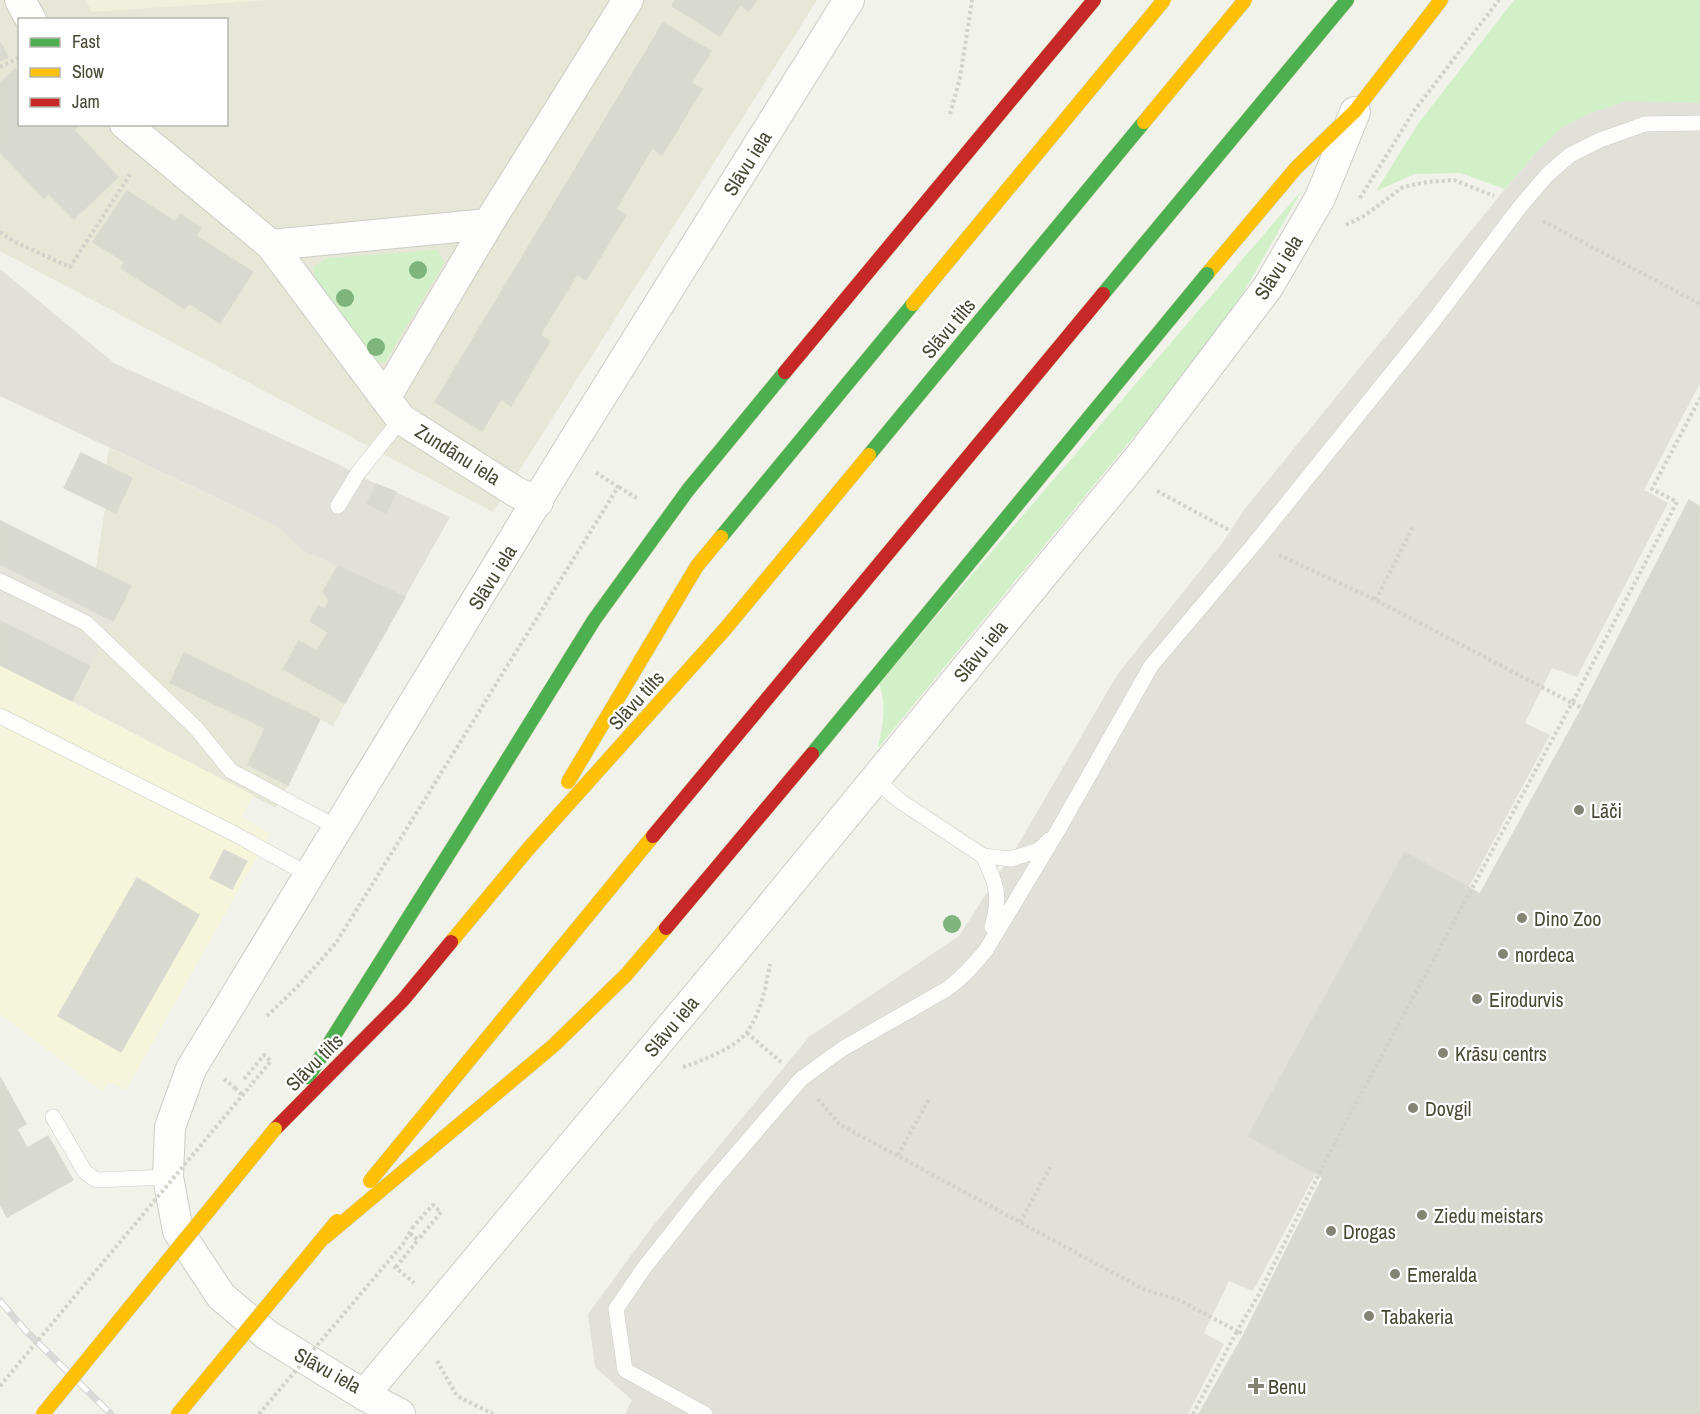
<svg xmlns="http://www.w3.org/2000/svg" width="1700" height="1414" font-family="'Archivo Narrow',sans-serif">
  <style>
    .residential { fill: #e6e7d7; fill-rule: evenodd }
    .commercial { fill: #f5f5dc }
    .industrial { fill: #e4e4da }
    .education { fill: #eff1dc }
    .green { fill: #d1f0c8 }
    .parking { fill: #e1e1da }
    .building { fill: #d8d9cf; stroke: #dadbd0; stroke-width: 1.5 }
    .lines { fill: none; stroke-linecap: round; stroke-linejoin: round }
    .lane-casing { stroke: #cecdc5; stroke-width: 16 }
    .street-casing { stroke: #cecdc5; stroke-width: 32 }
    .fast-casing { stroke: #cccda3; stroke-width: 15 }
    .slow-casing { stroke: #cccda3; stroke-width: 15 }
    .jam-casing { stroke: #cccda3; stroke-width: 15 }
    .path { stroke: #d2d2ca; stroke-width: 4; stroke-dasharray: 3 3; stroke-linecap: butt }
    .lane { stroke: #fdfdfc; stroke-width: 15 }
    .street { stroke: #fdfdfc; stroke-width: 30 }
    .fast { stroke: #4caf50; stroke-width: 14 }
    .slow { stroke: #ffc107; stroke-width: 14 }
    .jam { stroke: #c62828; stroke-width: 14 }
    .rail-casing { stroke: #d9d9d8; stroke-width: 7 }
    .rail { stroke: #fff; stroke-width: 4.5; stroke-dasharray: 14; stroke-linecap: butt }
    .fast-bridge-casing { stroke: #cccda3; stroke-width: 15; stroke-linecap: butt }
    .slow-bridge-casing { stroke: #cccda3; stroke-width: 15; stroke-linecap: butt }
    .jam-bridge-casing { stroke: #cccda3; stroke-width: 15; stroke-linecap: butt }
    .path-bridge { stroke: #d2d2ca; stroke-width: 4; stroke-dasharray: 3 3; stroke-linecap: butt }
    .fast-bridge { stroke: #4caf50; stroke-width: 14 }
    .slow-bridge { stroke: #ffc107; stroke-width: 14 }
    .jam-bridge { stroke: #c62828; stroke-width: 14 }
    .tree { fill: #7fb47c }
    .poi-dot { fill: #848474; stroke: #fff; stroke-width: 2 }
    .labels { text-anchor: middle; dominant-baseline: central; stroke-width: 4.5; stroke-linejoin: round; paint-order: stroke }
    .street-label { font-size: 20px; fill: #4a4935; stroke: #fff }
    .poi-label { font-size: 20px; fill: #4a4935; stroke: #fff; text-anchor: start }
  </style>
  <rect width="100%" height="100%" fill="#f1f2ea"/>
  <path class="residential" d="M0 0H817L493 512 0 251ZM20 20H226V124H20Z
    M109 448 278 527 300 549 338 566 323 592 329 600 325 609 318 606 310 621 328 632 317 651 299 641 283 668 345 703 333 726 185 653 170 682 265 728 248 765 288 785 276 808 72 701 131 586 96 568 105 508 116 513 132 479 106 466Z"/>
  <path class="commercial" d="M0 665 253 795 242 817 270 834 126 1090 109 1082 102 1091 0 1014Z"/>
  <path class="industrial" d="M0 520 131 586 72 701 0 665Z"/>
  <path class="education" d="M85 0H270L92 12Z"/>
  <path class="green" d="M1514 0H1700V103L1664 102 1563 127 1538 151 1505 189 1460 173 1415 174 1376 191 1418 124Z
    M1302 190 1223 328 878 748C883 725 887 706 879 683Z
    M437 250 445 262 385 362H368L317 284 313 267 327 258Z"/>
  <path class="parking" d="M1627 101 1700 103V383L1644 490 1668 503 1577 677 1552 668 1525 723 1550 735 1253 1291 1229 1281 1204 1333 1224 1344 1188 1414H625L632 1400 595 1367 588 1314 652 1227 809 1037 959 936 1019 843 1117 675 1223 542 1244 510 1505 189 1538 151 1563 127 1588 114Z
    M0 269 114 363 338 464 376 484 368 504 386 513 396 492 450 517 405 597 300 549 278 527 0 396Z"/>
  <path class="building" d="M675 0H756L749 11 740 5 720 36 672 6Z
    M663 23 711 51 691 83 702 89 662 155 652 148 616 209 626 215 586 280 577 274 540 335 550 341 511 406 501 399 482 431 435 402Z
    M0 42 8 57 0 61Z
    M15 69 20 73V124H79L74 130 118 177 74 219 48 193 44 198 0 152V83Z
    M127 191 175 222 180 214 201 228 196 236 253 272 220 323 189 303 185 309 121 268 125 262 93 242Z
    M81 453 132 478 116 513 64 488Z
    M376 484 396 492 386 513 367 504Z
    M1689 500 1700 507V1414H1199L1244 1334 1323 1177 1248 1136 1405 852 1480 894 1582 708Z
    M0 521 131 586 113 621 0 564Z
    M338 566 405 597 345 703 283 669 299 641 317 651 328 632 310 621 318 606 325 609 329 600 323 592Z
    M0 621 90 666 72 701 0 665Z
    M184 653 320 719 288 785 248 765 265 728 170 683Z
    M224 850 247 861 232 889 210 878Z
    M137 878 199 915 121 1052 58 1016Z
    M0 1077 26 1124 17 1129 27 1148 48 1136 73 1180 7 1217 0 1204Z"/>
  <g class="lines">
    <g class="lane-casing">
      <path id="lane" d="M338 506 358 473 401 419
        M0 581 86 623 196 728 231 771 338 828
        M0 716 233 833 309 875
        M875 779 900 801 983 856 1011 859 1039 850 1049 840
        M983 856C997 884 1001 897 992 927
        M53 1117 85 1172 96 1180 168 1177
        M705 1414 625 1370 616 1309 644 1268 708 1187 801 1079 842 1049 947 989C962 978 974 965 986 950L1057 832 1151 666 1255 543 1432 323 1519 208 1547 175 1570 155 1600 140 1645 124 1700 123"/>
    </g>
    <g class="street-casing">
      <path id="street" d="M20 0 31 20
        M125 124 271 245 401 419 516 492 538 502
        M271 245 488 224
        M385 398 488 224 628 0
        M364 1395 745 938 1141 455 1268 287 1320 198 1355 112
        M400 1414 364 1395 267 1335 221 1296 178 1231 168 1177 170 1127 191 1069 566 453 849 0"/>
    </g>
    <g class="fast-casing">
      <path id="fast" d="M1103 294 1347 0
        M308 1077 460 836"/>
    </g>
    <g class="slow-casing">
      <path id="slow" d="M1207 274 1296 168 1355 111 1441 0
        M451 942 529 848"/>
    </g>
    <g class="jam-casing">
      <path id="jam" d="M1005 107 1094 0
        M904 534 1103 294
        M275 1129 403 1000 451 942"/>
    </g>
    <path class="path" d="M0 67 20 57
      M950 114 960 78 972 0
      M1360 198 1414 111 1499 0
      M1543 221 1700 304
      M1346 225 1364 216 1403 187 1427 182 1454 180 1494 196
      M0 232 15 242 70 267 131 173
      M619 487 638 499
      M1157 491 1229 530
      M1279 555 1376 600 1572 703 1677 502 1652 489 1700 398
      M1376 600 1413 527
      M267 1016 297 987 336 943 618 487 595 472
      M747 1033 781 1062
      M683 1067C702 1061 737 1047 748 1031 761 1011 766 987 770 964
      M224 1079 235 1088
      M244 1079 264 1055 271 1061 251 1085
      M818 1099 839 1124 1143 1289 1179 1300 1237 1331 1259 1294 1334 1144 1572 703 1582 708
      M1334 1144 1340 1147
      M898 1155 930 1097
      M1020 1222 1052 1164
      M412 1228 433 1205 441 1212 418 1240
      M394 1266 414 1283
      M396 1267 418 1240 409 1233
      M437 1361 457 1396 493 1414
      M1193 1414 1237 1331 1244 1334"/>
    <use href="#lane" class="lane"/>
    <use href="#street" class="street"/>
    <use href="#fast" class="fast"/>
    <use href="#slow" class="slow"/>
    <use href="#jam" class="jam"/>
    <g class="rail-casing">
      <path id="rail" d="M0 1301 25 1330 111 1414"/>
    </g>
    <use href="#rail" class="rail"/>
    <g class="fast-bridge-casing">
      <path id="fast-bridge" d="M869 455 1144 122
        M721 537 913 304
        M812 754 1207 274
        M460 836 594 620 688 490 785 372"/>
    </g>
    <g class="slow-bridge-casing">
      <path id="slow-bridge" d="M1144 122 1245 0
        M913 304 1164 0
        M568 782 697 566 721 537
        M529 848 726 628 869 455
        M370 1181 653 836
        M324 1238 553 1046 626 975 666 928
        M43 1414 275 1129
        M178 1414 337 1221"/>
    </g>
    <g class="jam-bridge-casing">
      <path id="jam-bridge" d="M785 372 1005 107
        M653 836 904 534
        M666 928 812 754"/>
    </g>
    <path class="path-bridge" d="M235 1088 241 1094
      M0 1386 251 1085
      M259 1414 403 1244 412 1228"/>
    <use href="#fast-bridge" class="fast-bridge"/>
    <use href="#slow-bridge" class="slow-bridge"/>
    <use href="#jam-bridge" class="jam-bridge"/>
  </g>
  <g class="tree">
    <circle cx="418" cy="270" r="9"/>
    <circle cx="345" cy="298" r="9"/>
    <circle cx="376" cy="347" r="9"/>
    <circle cx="952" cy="924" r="9"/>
  </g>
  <g class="poi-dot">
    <circle cx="1579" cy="810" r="6"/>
    <circle cx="1522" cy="918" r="6"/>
    <circle cx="1503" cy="954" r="6"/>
    <circle cx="1477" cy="999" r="6"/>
    <circle cx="1443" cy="1053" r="6"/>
    <circle cx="1413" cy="1108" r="6"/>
    <circle cx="1422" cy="1215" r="6"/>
    <circle cx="1331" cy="1231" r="6"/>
    <circle cx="1395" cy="1274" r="6"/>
    <circle cx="1369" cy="1316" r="6"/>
    <path d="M1253 1377h6v6h6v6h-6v6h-6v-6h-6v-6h6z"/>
  </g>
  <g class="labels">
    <g class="street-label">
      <text transform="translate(747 163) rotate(-58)">Slāvu iela</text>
      <text transform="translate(1278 267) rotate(-58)">Slāvu iela</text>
      <text transform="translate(948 328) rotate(-50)">Slāvu tilts</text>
      <text transform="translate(458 454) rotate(32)">Zundānu iela</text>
      <text transform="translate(492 577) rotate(-58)">Slāvu iela</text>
      <text transform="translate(980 651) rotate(-51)">Slāvu iela</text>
      <text transform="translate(636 700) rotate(-48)">Slāvu tilts</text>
      <text transform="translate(671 1026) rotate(-50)">Slāvu iela</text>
      <text transform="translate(314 1062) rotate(-45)">Slāvu tilts</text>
      <text transform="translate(328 1370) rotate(29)">Slāvu iela</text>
    </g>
    <g class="poi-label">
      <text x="1591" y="810">Lāči</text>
      <text x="1534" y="918">Dino Zoo</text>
      <text x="1515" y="954">nordeca</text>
      <text x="1489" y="999">Eirodurvis</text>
      <text x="1455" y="1053">Krāsu centrs</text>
      <text x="1425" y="1108">Dovgil</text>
      <text x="1434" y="1215">Ziedu meistars</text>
      <text x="1343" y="1231">Drogas</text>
      <text x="1407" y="1274">Emeralda</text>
      <text x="1381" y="1316">Tabakeria</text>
      <text x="1268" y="1386">Benu</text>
    </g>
  </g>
  <rect x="18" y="18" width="210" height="108" fill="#ffffff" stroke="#b7b6ae" stroke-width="1.5"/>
  <rect x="30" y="38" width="30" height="9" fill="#4caf50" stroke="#b7b6ae" stroke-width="1.5"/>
  <text x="72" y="48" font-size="18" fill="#4a4935">Fast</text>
  <rect x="30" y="68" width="30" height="9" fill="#ffc107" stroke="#b7b6ae" stroke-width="1.5"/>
  <text x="72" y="78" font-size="18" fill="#4a4935">Slow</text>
  <rect x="30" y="98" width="30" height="9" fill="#c62828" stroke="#b7b6ae" stroke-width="1.5"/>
  <text x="72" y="108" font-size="18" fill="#4a4935">Jam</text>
</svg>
